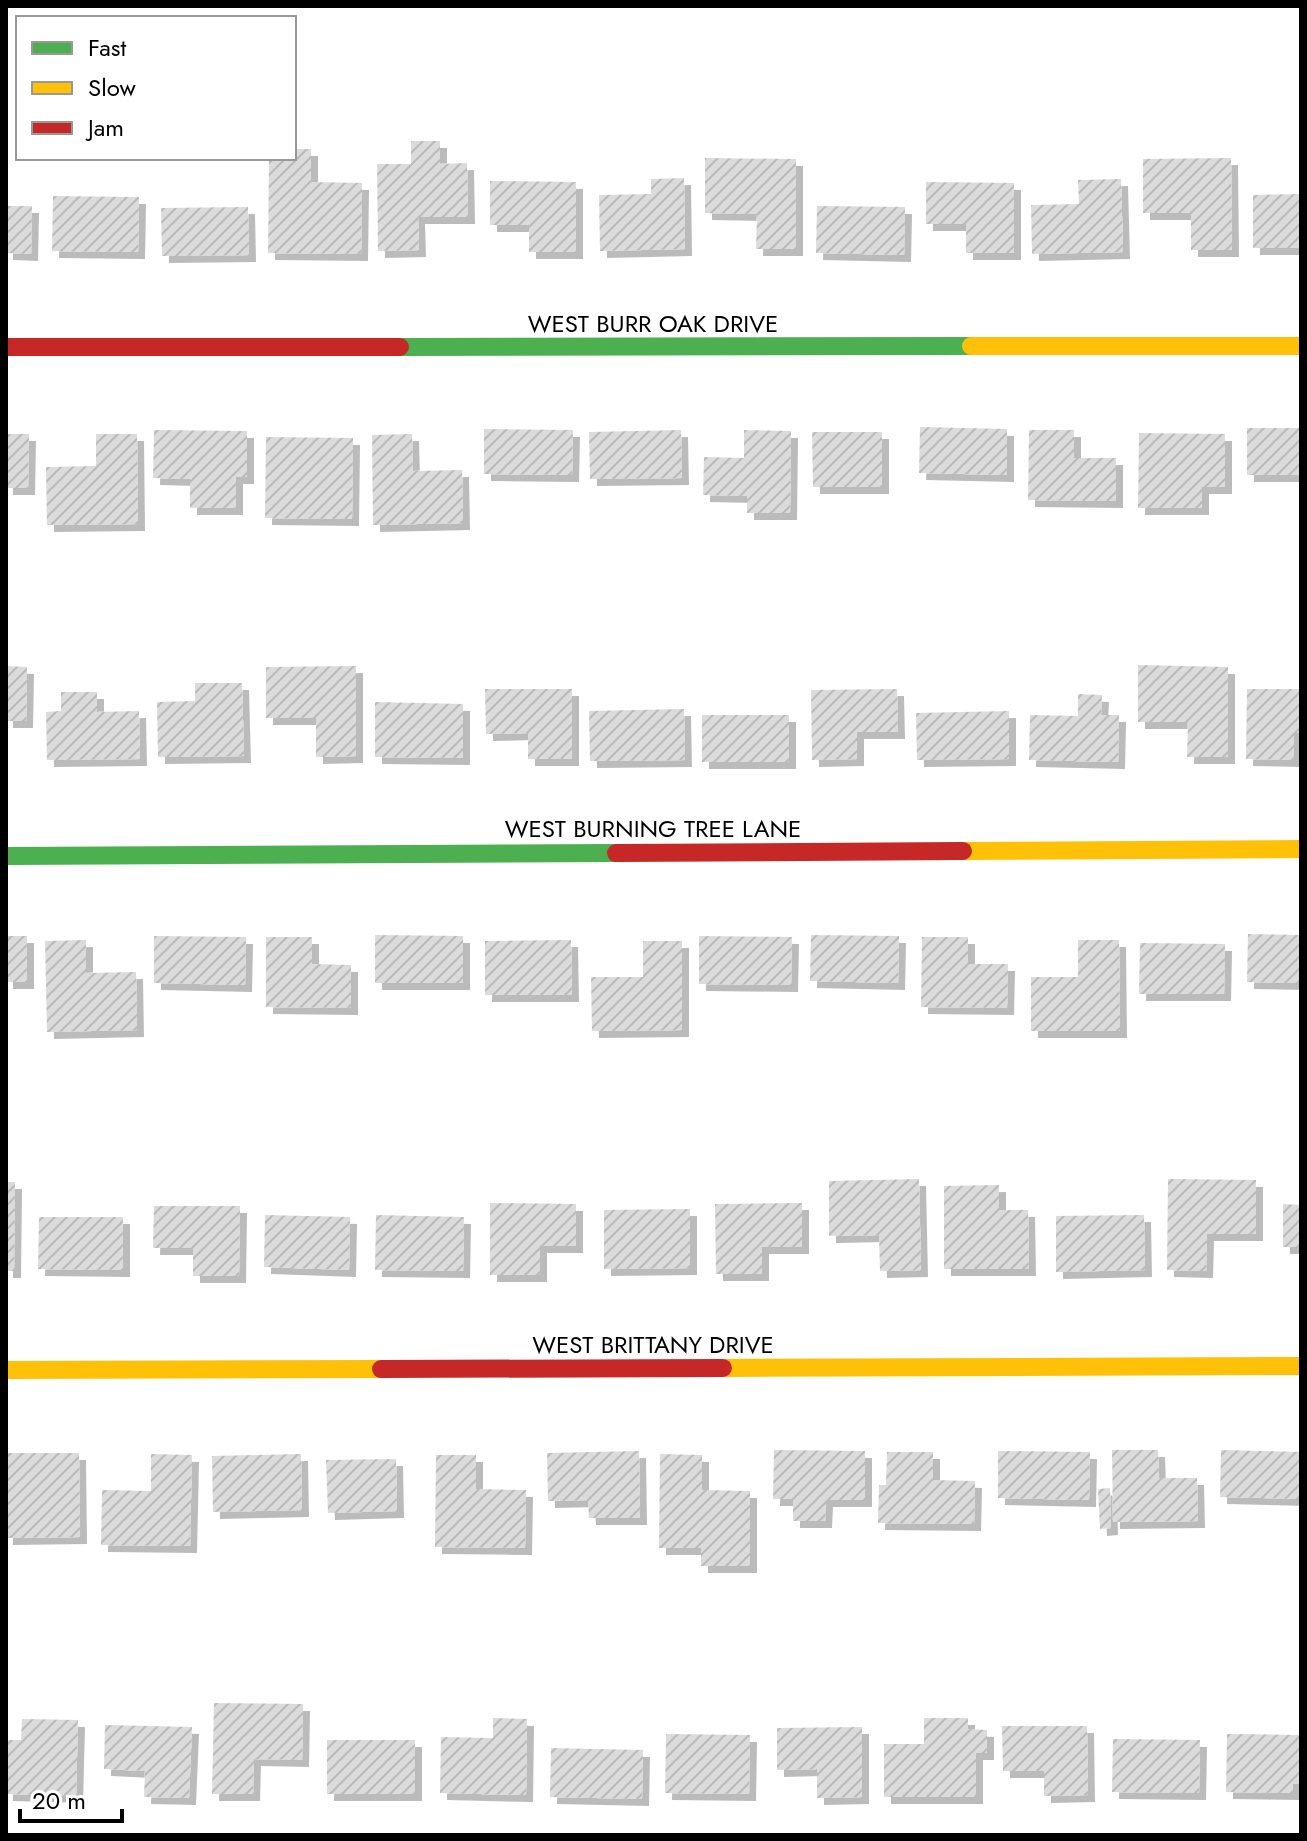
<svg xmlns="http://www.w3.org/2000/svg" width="1307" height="1841" font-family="Jost,sans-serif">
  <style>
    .building { fill: url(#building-hatch); filter: url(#shadow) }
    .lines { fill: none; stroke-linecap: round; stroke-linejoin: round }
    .fast { stroke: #4caf50; stroke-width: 18 }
    .slow { stroke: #ffc107; stroke-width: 18 }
    .jam { stroke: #c62828; stroke-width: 18 }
    .labels { text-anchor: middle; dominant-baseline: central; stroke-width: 8; stroke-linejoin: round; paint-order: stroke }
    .street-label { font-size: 24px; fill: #000; stroke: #fff }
  </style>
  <defs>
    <pattern id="building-hatch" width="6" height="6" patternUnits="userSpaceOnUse" patternTransform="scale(2)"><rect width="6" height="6" fill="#dbdbdb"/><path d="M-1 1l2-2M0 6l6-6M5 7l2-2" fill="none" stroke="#bababa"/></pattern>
    <filter id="shadow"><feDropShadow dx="7" dy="7" stdDeviation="0" flood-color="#0004"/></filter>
  </defs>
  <rect width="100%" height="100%" fill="#fff"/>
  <path class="building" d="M411 141H440V164L467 163 468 217H418L419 250 378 251 377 164H411Z
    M294 149H311V182L362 183 361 254 268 253 269 158H294Z
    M705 158 796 159V249H756L757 214 705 213Z
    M1231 158 1232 250H1191V213H1143V159Z
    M684 178 685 249 600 251 599 195 651 194V179Z
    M1121 179 1123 252 1032 254 1031 205 1079 204 1078 180Z
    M490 181 576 182V252H529V225H490Z
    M926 182 1014 183V253H966V224H926Z
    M1301 194V248H1253V195Z
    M53 196 139 197 138 252 52 251Z
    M6 206H32L31 254 6 253Z
    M817 206 905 207 904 255 816 253Z
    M248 207 249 255 162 256 161 208Z
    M920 427 1007 429V475L919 473Z
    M1247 428H1301V475H1247Z
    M484 429 573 430 572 475 484 474Z
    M154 430 247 431V477H236V508H190V479L153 478Z
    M681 430 682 478 590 479 589 432Z
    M744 430 791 431 790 513H747V496L703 495 704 457 744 458Z
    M1029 430H1074V458H1116V501L1028 500Z
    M812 432H882V487H813Z
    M1139 433 1225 434V487H1202V508H1138Z
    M6 434H29L28 488H6Z
    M96 434H137L138 524 47 525 46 467 96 466Z
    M412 434 413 471 462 470 463 523 373 525 372 435Z
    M266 437 353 438 352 519 265 518Z
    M1138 665 1228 667V757H1187L1188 722H1138Z
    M6 666 27 667 26 721H6Z
    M356 666V756L316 757V718H266V667Z
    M195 683H242L244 756 158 757 157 702 195 701Z
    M485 689H572V759H528V733L486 734Z
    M897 689 898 732H857V759L812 760 811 690Z
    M1247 689H1301V733H1294V760L1246 759Z
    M61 692H97V712L139 711 140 759 47 760 46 712 61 711Z
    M1078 694 1102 695 1101 715H1119L1118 762 1029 760 1030 715 1078 716Z
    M375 702 463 704V758L375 757Z
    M684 709 685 760 590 761 589 711Z
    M1009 711V759L917 760 916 713Z
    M702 715H789V762H702Z
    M1248 934 1301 935V983L1247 982Z
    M375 935 463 936V983H375Z
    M811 935 899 936 898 983 810 981Z
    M6 936H27V982H6Z
    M154 936 246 937 245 985 154 983Z
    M699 936 792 937 791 985 699 984Z
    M266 937H312V964L351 965V1008L266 1007Z
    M922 937H968V964H1008L1007 1008 921 1007Z
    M86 940V973L136 972 137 1030 47 1032 45 941Z
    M571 940 572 995H485V941Z
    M1078 940H1119L1120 1031H1031V977H1078Z
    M643 941H682V1030L592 1031 591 977H643Z
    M1140 943 1225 944 1224 994H1139Z
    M919 1179 921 1270 880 1271 879 1235 829 1236V1181Z
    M1168 1179 1256 1180V1234H1207L1206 1271 1167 1270Z
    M6 1182H15L14 1271H6Z
    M999 1185V1210H1028L1029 1269H944V1186Z
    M490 1203 576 1204V1246H540V1275H490Z
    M802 1203V1247H762V1274H716L715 1204Z
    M1283 1204 1301 1205V1247H1283Z
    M154 1206H240L239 1276H193V1248H153Z
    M690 1209V1268L604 1269V1210Z
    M265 1215 350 1217 349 1270 264 1267Z
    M376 1215 464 1217 463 1271 375 1270Z
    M1144 1215 1145 1270 1056 1272V1216Z
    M39 1217H123V1270L38 1269Z
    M774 1450 865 1451V1500H826L825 1521H793V1499H773Z
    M1112 1450H1158L1159 1478H1197L1198 1521 1113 1522Z
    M1221 1450 1301 1452V1499L1220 1497Z
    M639 1451 640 1518H589L588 1500 548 1501 547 1453Z
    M998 1451 1090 1452 1089 1500 998 1498Z
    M887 1452H933V1480L975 1481 974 1524 878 1523 879 1485H886Z
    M6 1453H79L80 1537 6 1538Z
    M151 1454 192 1455 190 1546 101 1545 102 1490 151 1491Z
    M301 1454 302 1510 213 1512 212 1456Z
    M660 1454 702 1455V1490L750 1491V1566H701V1548H659Z
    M436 1455H476V1489L526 1490 525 1548 435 1547Z
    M396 1459 397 1511 328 1513 326 1460Z
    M1110 1488 1111 1528 1100 1529 1098 1489Z
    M214 1703 303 1704 302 1760 254 1759 253 1794H212Z
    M493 1718 527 1719 526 1795 440 1793 441 1737 493 1738Z
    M924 1718H968V1729L987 1730V1753H976V1797H884V1744H924Z
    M22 1719 78 1720 76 1796 6 1794V1740H21Z
    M105 1725 192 1727 189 1798 144 1797 145 1771 104 1769Z
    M1002 1726H1087L1088 1795 1044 1796V1771H1003Z
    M862 1727V1797L817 1798V1769L777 1770V1728Z
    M666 1734 750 1735 749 1794 665 1793Z
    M1227 1734 1301 1735V1784H1293V1793L1226 1792Z
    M1113 1739 1200 1740 1199 1793 1112 1792Z
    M327 1740H415V1794H327Z
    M551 1748 643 1750 642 1799 550 1797Z"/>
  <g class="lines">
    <path class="fast" d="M400 347 971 346
      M6 856 616 853"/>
    <path class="slow" d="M971 346H1301
      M963 851 1301 849
      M723 1368 1301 1366
      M6 1370 381 1369"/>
    <path class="jam" d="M6 347H400
      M616 853 963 851
      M381 1369 723 1368"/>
  </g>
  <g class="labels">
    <g class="street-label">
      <text x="653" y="323">WEST BURR OAK DRIVE</text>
      <text x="653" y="828">WEST BURNING TREE LANE</text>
      <text x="653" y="1344">WEST BRITTANY DRIVE</text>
    </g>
  </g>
  <rect width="1307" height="1841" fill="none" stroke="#000000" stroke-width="16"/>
  <rect x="16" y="16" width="280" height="144" fill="#ffffff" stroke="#999999" stroke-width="2"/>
  <rect x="32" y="42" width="40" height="12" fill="#4caf50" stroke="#999999" stroke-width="2"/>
  <text x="88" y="56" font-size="24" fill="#000000">Fast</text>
  <rect x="32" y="82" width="40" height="12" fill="#ffc107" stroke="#999999" stroke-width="2"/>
  <text x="88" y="96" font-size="24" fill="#000000">Slow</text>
  <rect x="32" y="122" width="40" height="12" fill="#c62828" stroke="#999999" stroke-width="2"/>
  <text x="88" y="136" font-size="24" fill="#000000">Jam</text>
  <path d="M20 1809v12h102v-12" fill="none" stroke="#000000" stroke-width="4"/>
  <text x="32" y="1809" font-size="24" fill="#000000" stroke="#ffffff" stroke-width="6" paint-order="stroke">20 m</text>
</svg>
